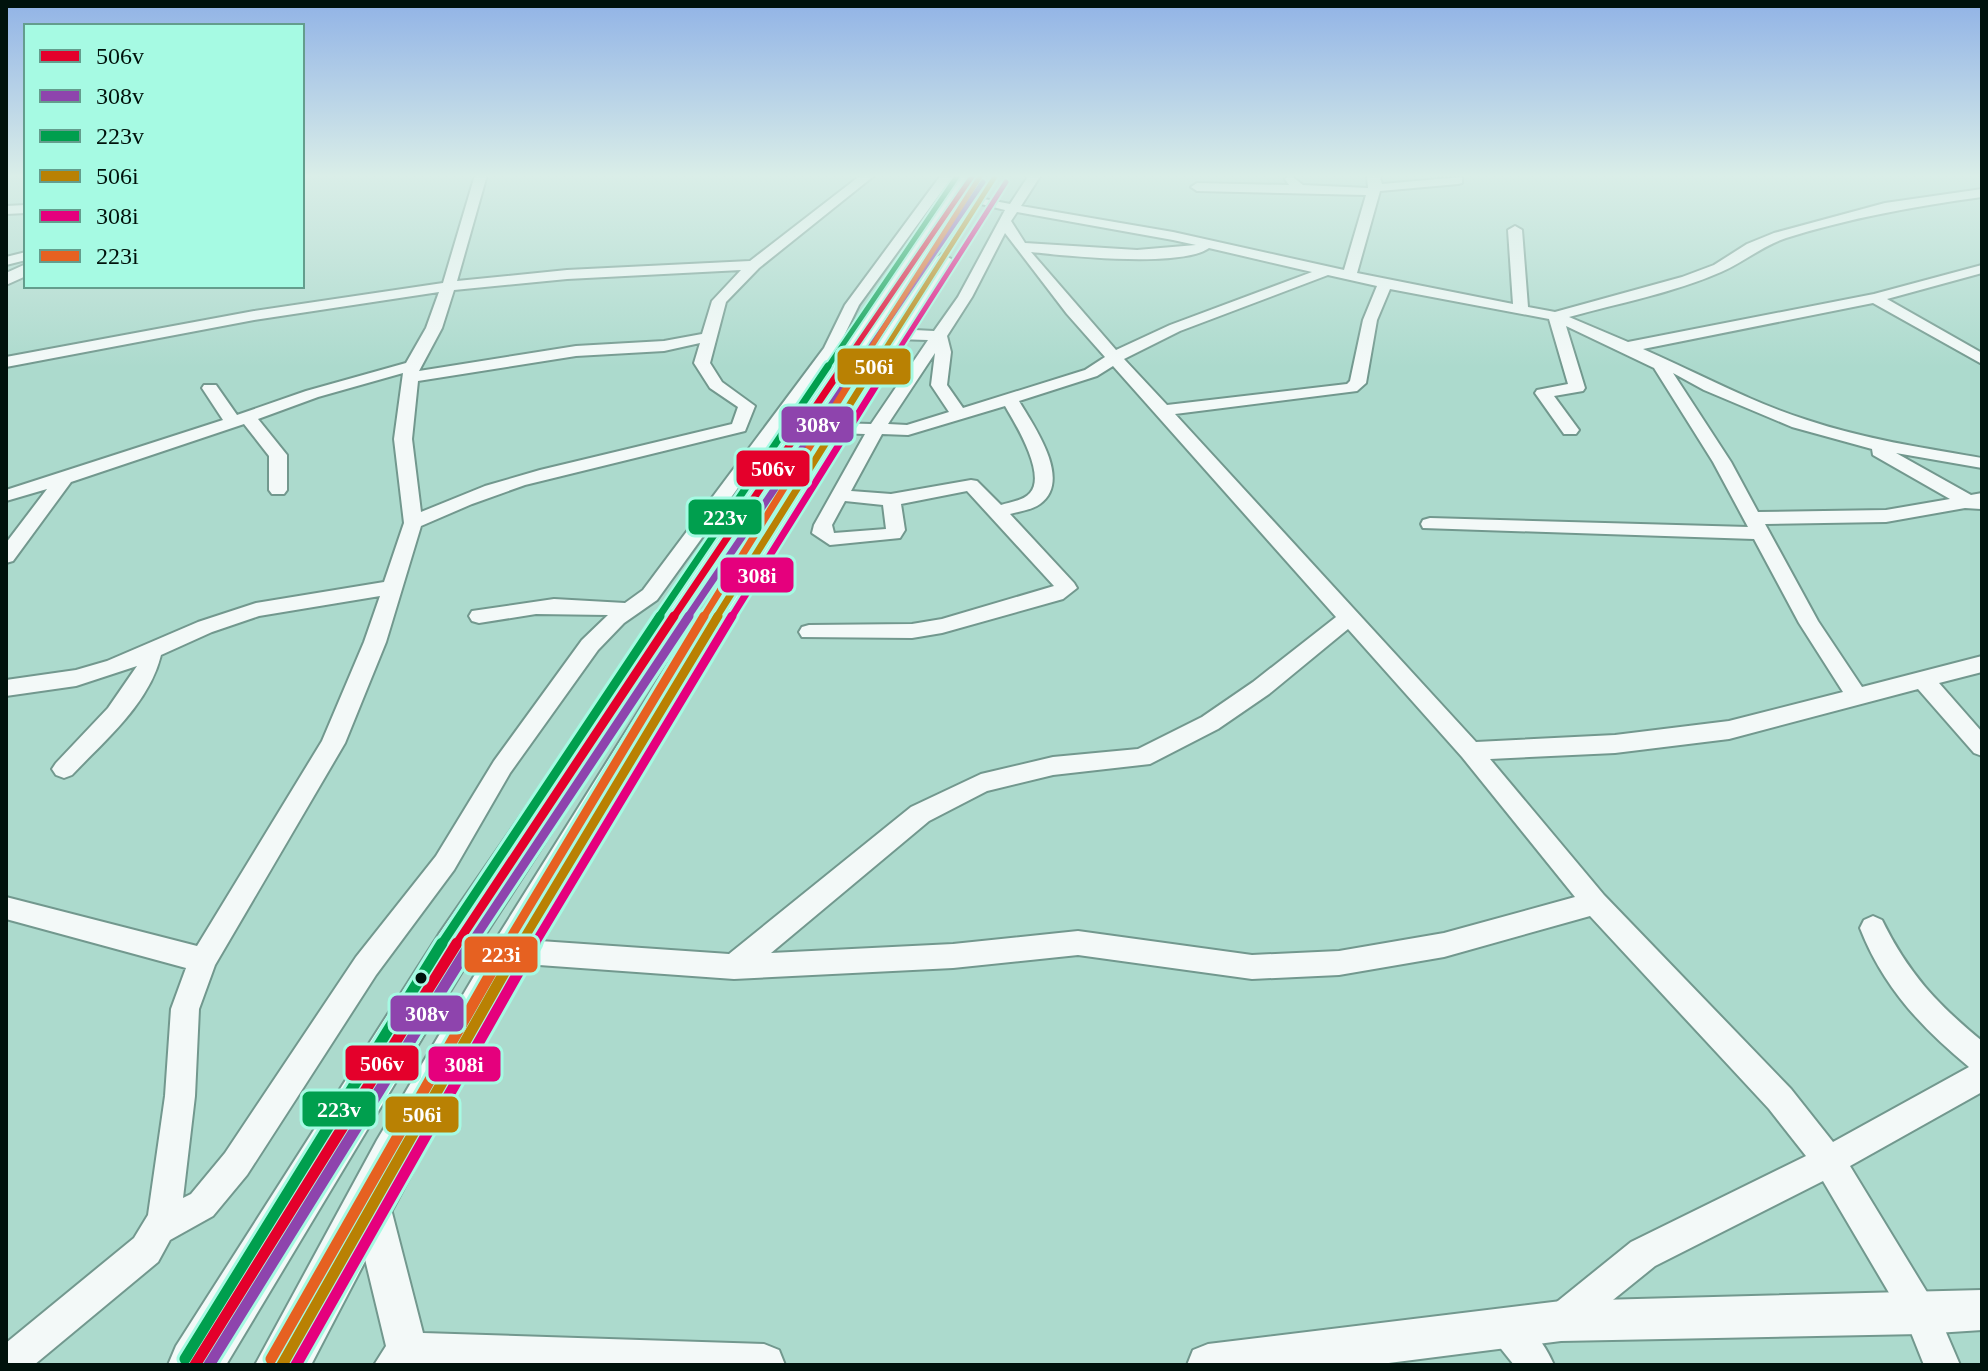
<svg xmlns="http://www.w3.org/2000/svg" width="1988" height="1371" font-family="'Times New Roman',serif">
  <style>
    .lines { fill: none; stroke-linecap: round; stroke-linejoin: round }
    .minor-casing { stroke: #72988e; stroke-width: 4 }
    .tertiary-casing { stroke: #72988e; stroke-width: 4 }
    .primary-casing { stroke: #72988e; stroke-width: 4 }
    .minor { fill: #f3f9f8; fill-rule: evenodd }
    .tertiary { fill: #f3f9f8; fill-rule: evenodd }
    .primary { fill: #f3f9f8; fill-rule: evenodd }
    .bus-1-far3-casing { stroke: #a6fae3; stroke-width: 9 }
    .bus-1-far2-casing { stroke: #a6fae3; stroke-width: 12 }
    .bus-1-far1-casing { stroke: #a6fae3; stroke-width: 15 }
    .bus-1-casing { stroke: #a6fae3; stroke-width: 17 }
    .bus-2-far3-casing { stroke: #a6fae3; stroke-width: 9 }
    .bus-2-far2-casing { stroke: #a6fae3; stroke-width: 12 }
    .bus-2-far1-casing { stroke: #a6fae3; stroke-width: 15 }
    .bus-2-casing { stroke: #a6fae3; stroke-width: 17 }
    .bus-3-far3-casing { stroke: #a6fae3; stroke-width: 9 }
    .bus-3-far2-casing { stroke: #a6fae3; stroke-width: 12 }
    .bus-3-far1-casing { stroke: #a6fae3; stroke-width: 15 }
    .bus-3-casing { stroke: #a6fae3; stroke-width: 17 }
    .bus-4-far3-casing { stroke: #a6fae3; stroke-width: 9 }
    .bus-4-far2-casing { stroke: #a6fae3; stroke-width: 12 }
    .bus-4-far1-casing { stroke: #a6fae3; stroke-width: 15 }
    .bus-4-casing { stroke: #a6fae3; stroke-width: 17 }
    .bus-5-far3-casing { stroke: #a6fae3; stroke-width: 9 }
    .bus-5-far2-casing { stroke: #a6fae3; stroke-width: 12 }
    .bus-5-far1-casing { stroke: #a6fae3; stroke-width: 15 }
    .bus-5-casing { stroke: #a6fae3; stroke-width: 17 }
    .bus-6-far3-casing { stroke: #a6fae3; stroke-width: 9 }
    .bus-6-far2-casing { stroke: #a6fae3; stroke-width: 12 }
    .bus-6-far1-casing { stroke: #a6fae3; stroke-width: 15 }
    .bus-6-casing { stroke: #a6fae3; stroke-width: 17 }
    .bus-1-far3 { stroke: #e4002b; stroke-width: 5 }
    .bus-1-far2 { stroke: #e4002b; stroke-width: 7 }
    .bus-1-far1 { stroke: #e4002b; stroke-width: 9 }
    .bus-1 { stroke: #e4002b; stroke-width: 11 }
    .bus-2-far3 { stroke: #8e44ad; stroke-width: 5 }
    .bus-2-far2 { stroke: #8e44ad; stroke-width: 7 }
    .bus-2-far1 { stroke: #8e44ad; stroke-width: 9 }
    .bus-2 { stroke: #8e44ad; stroke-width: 11 }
    .bus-3-far3 { stroke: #009f4e; stroke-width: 5 }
    .bus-3-far2 { stroke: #009f4e; stroke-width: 7 }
    .bus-3-far1 { stroke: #009f4e; stroke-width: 9 }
    .bus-3 { stroke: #009f4e; stroke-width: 11 }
    .bus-4-far3 { stroke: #b98103; stroke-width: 5 }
    .bus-4-far2 { stroke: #b98103; stroke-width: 7 }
    .bus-4-far1 { stroke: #b98103; stroke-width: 9 }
    .bus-4 { stroke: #b98103; stroke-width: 11 }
    .bus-5-far3 { stroke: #e5007d; stroke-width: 5 }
    .bus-5-far2 { stroke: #e5007d; stroke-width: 7 }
    .bus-5-far1 { stroke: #e5007d; stroke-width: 9 }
    .bus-5 { stroke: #e5007d; stroke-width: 11 }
    .bus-6-far3 { stroke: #e66121; stroke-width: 5 }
    .bus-6-far2 { stroke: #e66121; stroke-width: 7 }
    .bus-6-far1 { stroke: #e66121; stroke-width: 9 }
    .bus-6 { stroke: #e66121; stroke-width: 11 }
    .bus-dot { fill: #00120c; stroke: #a6fae3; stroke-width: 3 }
    .line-badge { stroke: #a6fae3; stroke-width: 3 }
    .badge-label { font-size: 22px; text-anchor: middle; font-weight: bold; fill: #fff }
  </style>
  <rect width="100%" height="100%" fill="#acdacd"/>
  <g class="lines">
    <g class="minor-casing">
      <path id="minor" d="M475 175H487L457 281 567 270 750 261 861 175H875L759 268 726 302 710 363 722 382 755 406 745 431 525 485 472 504 421 526 386 642 345 743 215 965 199 1009 195 1096 183 1198 191 1194 225 1153 356 957 436 856 494 761 582 640 608 615 536 614 479 623 472 621 469 616 472 611 554 599 625 603 643 590 824 348 845 305 941 175 952 177 859 305 836 352 657 600 624 623 598 650 510 773 454 870 376 975 247 1175 213 1216 170 1240 158 1262 34 1365H6V1343L134 1238 148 1215 165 1096 171 1009 186 968 6 919V897L197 946 322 741 364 642 380 596 259 616 212 632 161 655C149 704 105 740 72 775L64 778 56 775 52 769 56 763 108 708 137 666 76 686 6 696V680L76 670 107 661 198 622 256 603 384 582 404 523 394 439 403 373 318 397 258 419 287 455V490L284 494H272L269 490V456L244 424 71 482 13 561 6 563V543L47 489 6 501V490L223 420 202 388 204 385H216L237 415 306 391 406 363 426 328 439 292 254 320 6 367V357L254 311 443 283ZM741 270 712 301 702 334 664 341 576 346 419 371 442 328 454 290 567 279ZM700 343 694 363 710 388 738 407 732 424 540 470 485 486 421 512 412 439 418 381 576 356 664 351Z
        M1029 175H1041L1021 206 1173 232 1344 270 1366 195 1197 191 1191 187 1197 183 1289 185 1285 179 1290 175 1303 185 1368 188 1367 175H1379L1382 184 1462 177V183L1458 184 1380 191 1357 273 1513 304 1508 230 1515 226 1522 230 1528 307 1555 312 1682 277 1714 265 1747 244 1774 233 1885 203 1982 189V197C1915 206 1850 218 1786 238 1762 246 1744 262 1721 272 1673 293 1619 303 1569 317L1628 342 1874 294 1982 265V273L1887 299 1982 353V364L1873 303 1643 349C1696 372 1750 402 1807 420 1864 439 1923 448 1982 458V468L1896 453 1971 495 1982 493 1981 509 1965 508 1886 522 1765 524 1818 621 1862 687 1982 656V672L1939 683 1982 732V756L1974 753 1918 689 1729 739 1615 753 1490 759 1604 895 1791 1089 1833 1142 1969 1067C1921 1027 1883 987 1860 928L1864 920 1873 916 1882 920C1908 973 1937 1004 1982 1041V1092L1850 1166 1933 1302 1960 1365H1924L1908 1325 1823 1181 1655 1266 1577 1329 1565 1334 1553 1329 1548 1317 1553 1305 1631 1242 1806 1156 1769 1109 1590 916 1444 957 1339 975 1252 979 1078 955 953 968 734 979 511 963 501 960 497 951 501 942 511 939 729 954 911 807 981 774 1053 757 1138 749 1202 717 1253 682 1336 617 1113 366 1097 376 1019 401C1033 425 1073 480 1040 504 1032 510 1020 511 1010 514L1074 583 1077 588 1063 599 942 633 912 638 802 637 799 632 802 627 809 625 912 624 942 619 1054 586 967 491 901 504 905 530 900 538 830 545 812 533 814 525 865 434 835 433 827 428 835 423 871 424 928 340 895 339 887 334 895 329 934 331 958 297 1005 210 973 202 979 198 1010 204ZM1017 212 1173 240 1196 245 1137 250 1025 243 1011 221ZM1005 233 1067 314 1105 357 1085 370 963 408 947 385 951 352 947 336 972 297ZM1209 248 1312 272 1170 325 1116 350 1031 252C1068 256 1181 268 1209 248ZM1328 275 1377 286 1363 320 1350 381 1347 384 1167 405 1124 359 1180 331ZM1390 289 1549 319 1568 384 1537 390 1535 393 1564 434H1576L1579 430 1554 396 1583 391 1585 388 1566 326 1654 368 1713 462 1748 527 1430 518 1423 520 1421 524 1423 528 1754 539 1799 623 1843 692 1729 721 1615 735 1476 742 1175 414 1357 391 1366 383 1377 320ZM935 353 931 385 949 412 907 425 888 424ZM1673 373 1704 390 1792 427 1872 449 1873 455 1950 499 1886 510 1758 512 1731 462ZM1005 406C1015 423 1047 475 1030 493 1023 501 1010 502 1001 505L977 481 971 480 891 494 851 491 882 434 908 435ZM845 501 883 505 886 529 834 533 832 525ZM1348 629 1462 757 1575 897 1444 933 1339 951 1252 955 1078 931 953 944 771 953 929 821 987 791 1053 775 1150 764 1218 729 1269 694Z
        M26 205V213L6 214V206Z
        M26 252V260L6 265V257Z
        M1506 1311C1527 1319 1545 1344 1554 1365H1514L1494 1340 1489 1328 1494 1316Z"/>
    </g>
    <g class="tertiary-casing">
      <path id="tertiary" d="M26 264V276L6 285V273Z
        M370 1182 383 1188 389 1201 423 1333 764 1344 779 1350 785 1365H374L386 1346 351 1201 357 1188Z
        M1982 1290V1330L1921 1334 1561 1341 1373 1365H1187L1193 1350 1208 1344 1561 1301Z"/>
    </g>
    <g class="primary-casing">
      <path id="primary" d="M963 175H982L772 490 469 960 226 1365H168L176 1346 439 934Z
        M942 254 953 260C808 493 663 725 527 963 452 1095 381 1230 311 1365H255L377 1140 496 939 657 682 931 260Z"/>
    </g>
    <use href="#minor" class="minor"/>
    <use href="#tertiary" class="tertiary"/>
    <use href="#primary" class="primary"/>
    <g class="bus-1-far3-casing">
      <path id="bus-1-far3" d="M841 368 973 175"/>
    </g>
    <g class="bus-1-far2-casing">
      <path id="bus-1-far2" d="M673 618 843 366"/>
    </g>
    <g class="bus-1-far1-casing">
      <path id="bus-1-far1" d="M456 945 674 616"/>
    </g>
    <g class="bus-1-casing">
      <path id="bus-1" d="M195 1365 457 943"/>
    </g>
    <g class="bus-2-far3-casing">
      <path id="bus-2-far3" d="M856 368 983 182"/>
    </g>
    <g class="bus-2-far2-casing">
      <path id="bus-2-far2" d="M687 618 858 366"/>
    </g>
    <g class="bus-2-far1-casing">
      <path id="bus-2-far1" d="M470 945 689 616"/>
    </g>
    <g class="bus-2-casing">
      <path id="bus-2" d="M209 1365 471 943"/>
    </g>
    <g class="bus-3-far3-casing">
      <path id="bus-3-far3" d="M827 368 958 175"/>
    </g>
    <g class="bus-3-far2-casing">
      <path id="bus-3-far2" d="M658 618 828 366"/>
    </g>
    <g class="bus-3-far1-casing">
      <path id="bus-3-far1" d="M441 945 660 616"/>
    </g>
    <g class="bus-3-casing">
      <path id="bus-3" d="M185 1359 442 943"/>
    </g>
    <g class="bus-4-far3-casing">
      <path id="bus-4-far3" d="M873 368 996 175"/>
    </g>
    <g class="bus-4-far2-casing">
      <path id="bus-4-far2" d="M716 618 874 366"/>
    </g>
    <g class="bus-4-far1-casing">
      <path id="bus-4-far1" d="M520 945 718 616"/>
    </g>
    <g class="bus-4-casing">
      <path id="bus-4" d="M282 1365 521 943"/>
    </g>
    <g class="bus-5-far3-casing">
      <path id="bus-5-far3" d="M887 368 1006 182"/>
    </g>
    <g class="bus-5-far2-casing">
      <path id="bus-5-far2" d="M731 618 888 366"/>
    </g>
    <g class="bus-5-far1-casing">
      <path id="bus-5-far1" d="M534 945 732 616"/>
    </g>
    <g class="bus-5-casing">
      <path id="bus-5" d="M296 1365 535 943"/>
    </g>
    <g class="bus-6-far3-casing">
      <path id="bus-6-far3" d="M858 368 981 175"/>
    </g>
    <g class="bus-6-far2-casing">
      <path id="bus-6-far2" d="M703 618 860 366"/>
    </g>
    <g class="bus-6-far1-casing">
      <path id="bus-6-far1" d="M506 945 704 616"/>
    </g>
    <g class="bus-6-casing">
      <path id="bus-6" d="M271 1359 508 943"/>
    </g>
    <use href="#bus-1-far3" class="bus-1-far3"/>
    <use href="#bus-1-far2" class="bus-1-far2"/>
    <use href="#bus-1-far1" class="bus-1-far1"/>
    <use href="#bus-1" class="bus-1"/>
    <use href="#bus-2-far3" class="bus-2-far3"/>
    <use href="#bus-2-far2" class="bus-2-far2"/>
    <use href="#bus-2-far1" class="bus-2-far1"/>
    <use href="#bus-2" class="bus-2"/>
    <use href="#bus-3-far3" class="bus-3-far3"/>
    <use href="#bus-3-far2" class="bus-3-far2"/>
    <use href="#bus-3-far1" class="bus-3-far1"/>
    <use href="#bus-3" class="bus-3"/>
    <use href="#bus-4-far3" class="bus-4-far3"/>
    <use href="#bus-4-far2" class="bus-4-far2"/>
    <use href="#bus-4-far1" class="bus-4-far1"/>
    <use href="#bus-4" class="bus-4"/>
    <use href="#bus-5-far3" class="bus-5-far3"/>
    <use href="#bus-5-far2" class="bus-5-far2"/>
    <use href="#bus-5-far1" class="bus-5-far1"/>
    <use href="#bus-5" class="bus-5"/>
    <use href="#bus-6-far3" class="bus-6-far3"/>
    <use href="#bus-6-far2" class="bus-6-far2"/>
    <use href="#bus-6-far1" class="bus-6-far1"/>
    <use href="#bus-6" class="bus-6"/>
  </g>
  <linearGradient id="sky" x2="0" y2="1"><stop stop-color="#91b3e6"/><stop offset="0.48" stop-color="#daeee8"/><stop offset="1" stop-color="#daeee8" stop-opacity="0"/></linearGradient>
  <rect width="1988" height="367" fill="url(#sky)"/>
  <circle class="bus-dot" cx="421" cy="978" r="7"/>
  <g class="line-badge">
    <rect x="836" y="347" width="76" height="39" rx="8" fill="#b98103"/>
    <rect x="780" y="405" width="75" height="39" rx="8" fill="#8e44ad"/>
    <rect x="735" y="449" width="76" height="39" rx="8" fill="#e4002b"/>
    <rect x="687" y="498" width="76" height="38" rx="8" fill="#009f4e"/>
    <rect x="719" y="556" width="76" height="38" rx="8" fill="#e5007d"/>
    <rect x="463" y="935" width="76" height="39" rx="8" fill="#e66121"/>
    <rect x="389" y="994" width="76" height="39" rx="8" fill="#8e44ad"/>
    <rect x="344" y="1044" width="76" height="38" rx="8" fill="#e4002b"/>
    <rect x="427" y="1045" width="75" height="38" rx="8" fill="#e5007d"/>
    <rect x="301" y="1090" width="76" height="38" rx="8" fill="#009f4e"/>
    <rect x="384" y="1095" width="76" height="39" rx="8" fill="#b98103"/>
  </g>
  <g class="badge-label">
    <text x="874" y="374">506i</text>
    <text x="818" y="432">308v</text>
    <text x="773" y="476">506v</text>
    <text x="725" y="525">223v</text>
    <text x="757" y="583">308i</text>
    <text x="501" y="962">223i</text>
    <text x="427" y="1021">308v</text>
    <text x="382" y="1071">506v</text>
    <text x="464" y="1072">308i</text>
    <text x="339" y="1117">223v</text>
    <text x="422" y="1122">506i</text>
  </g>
  <rect width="1988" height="1371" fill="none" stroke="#00120c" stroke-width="16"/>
  <rect x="24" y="24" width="280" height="264" fill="#a6fae3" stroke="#649d8d" stroke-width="2"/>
  <rect x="40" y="50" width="40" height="12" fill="#e4002b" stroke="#649d8d" stroke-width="2"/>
  <text x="96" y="64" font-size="24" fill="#00120c">506v</text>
  <rect x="40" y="90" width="40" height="12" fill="#8e44ad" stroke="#649d8d" stroke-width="2"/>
  <text x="96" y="104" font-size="24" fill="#00120c">308v</text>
  <rect x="40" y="130" width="40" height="12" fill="#009f4e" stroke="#649d8d" stroke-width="2"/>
  <text x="96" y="144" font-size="24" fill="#00120c">223v</text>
  <rect x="40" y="170" width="40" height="12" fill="#b98103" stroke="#649d8d" stroke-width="2"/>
  <text x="96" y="184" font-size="24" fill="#00120c">506i</text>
  <rect x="40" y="210" width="40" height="12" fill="#e5007d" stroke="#649d8d" stroke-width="2"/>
  <text x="96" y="224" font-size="24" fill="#00120c">308i</text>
  <rect x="40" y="250" width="40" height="12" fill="#e66121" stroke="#649d8d" stroke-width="2"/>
  <text x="96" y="264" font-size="24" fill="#00120c">223i</text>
</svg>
